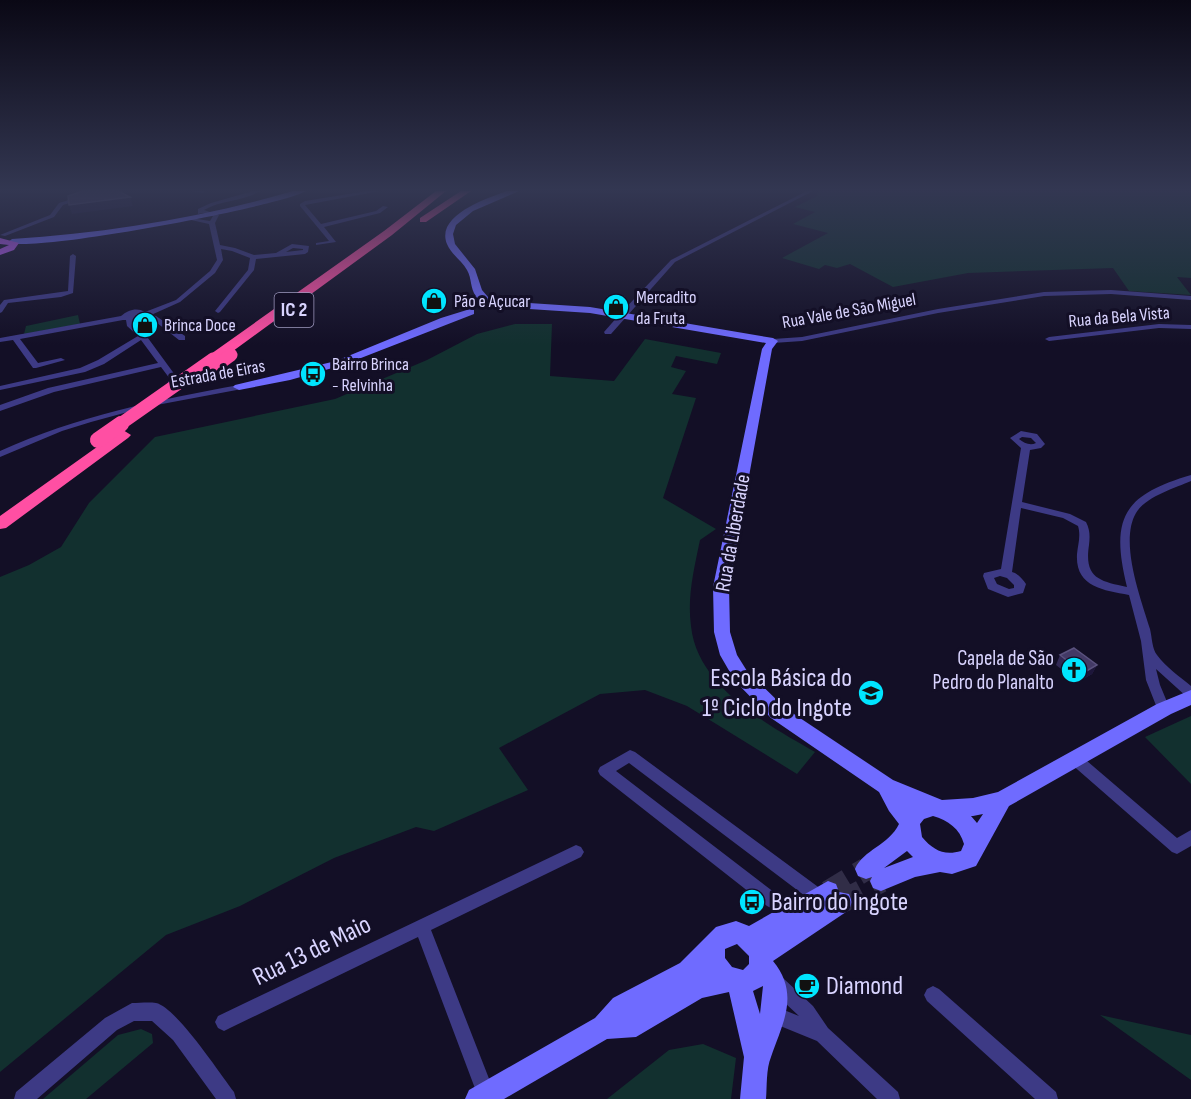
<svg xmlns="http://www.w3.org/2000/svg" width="1191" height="1099" font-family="'Sofia Sans Condensed',sans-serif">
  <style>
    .green { fill: #12302f }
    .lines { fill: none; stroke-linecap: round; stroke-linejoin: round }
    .secondary-tunnel { stroke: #312d47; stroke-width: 23; stroke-dasharray: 23 12; stroke-linecap: butt }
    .street { fill: #3d3a85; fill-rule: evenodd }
    .secondary { fill: #6f6bff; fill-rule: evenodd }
    .primary { fill: #c25bff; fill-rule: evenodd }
    .highway { fill: #ff4fa3; fill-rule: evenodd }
    .highway-bridge-far1 { stroke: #ff4fa3; stroke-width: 13 }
    .highway-bridge { stroke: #ff4fa3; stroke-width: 16 }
    .wall { fill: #312854 }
    .shaded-wall { fill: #1d163a }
    .building { fill: #433a66; stroke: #5a527e; stroke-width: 1.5 }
    .labels { text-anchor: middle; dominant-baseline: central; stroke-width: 6; stroke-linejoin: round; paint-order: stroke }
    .far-poi-label { font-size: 18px; fill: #d9d4ff; stroke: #130f26; text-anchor: start }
    .far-street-label { font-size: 18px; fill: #d9d4ff; stroke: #130f26 }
    .shield { fill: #130f26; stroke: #9e99be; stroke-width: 1.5 }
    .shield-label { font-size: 20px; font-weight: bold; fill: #d9d4ff }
    .street-label { font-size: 21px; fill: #d9d4ff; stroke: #130f26 }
    .poi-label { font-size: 21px; fill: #d9d4ff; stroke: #130f26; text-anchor: end }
    .near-poi-label { font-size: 26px; fill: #d9d4ff; stroke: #130f26; text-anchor: start }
    .near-street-label { font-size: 26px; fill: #d9d4ff; stroke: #130f26 }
  </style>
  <rect width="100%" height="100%" fill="#130f26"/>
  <path class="green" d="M821 191H1191V278L1177 277 1191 295 1129 291 1113 268 968 273 893 287 850 264 837 268 825 265 819 269 782 258 828 233 793 224 815 212 795 207 819 195 816 194Z
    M78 315 80 324 24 334 26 326Z
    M515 324H552L550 376 614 381 645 339 721 353 717 364 676 356 671 367 686 371 672 394 696 398 663 498 716 529 700 540C694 569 687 597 691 626 697 687 768 725 815 752L797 774 687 706 645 690 600 694 499 748 528 790 434 831 416 827 334 858 240 906 166 935 0 1072V577L29 565 61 547 89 503 155 437 335 399 427 360 477 334Z
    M1191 716V784L1145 737Z
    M1100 1015 1191 1035V1080Z
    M141 1029 152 1034 153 1043 86 1099H43L118 1035Z
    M703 1044 736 1058 731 1099H607L669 1050Z"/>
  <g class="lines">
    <path class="secondary-tunnel" d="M828 892 866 869
      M841 902 881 881"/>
    <path class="street" d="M99 191H107L63 205 54 217 5 236 0 235 50 215 59 203Z
      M193 191H205L203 193Z
      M253 191H260C243 202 221 200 204 210L219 215 215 223 220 245 235 248 254 255 276 253 292 244 309 246 308 252 305 254 256 259 254 270 220 312 218 313 215 311 248 270 250 258 232 251 221 249 223 260 215 273 180 302 151 315 156 316 185 336V340H179L152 319 143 318 134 320V324L145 334 178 379 170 393H164L163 391 170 379 161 367 54 392 0 411V405L48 388 158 363 141 340 104 364 85 372 0 390V386L80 368 98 360 138 336 127 326 126 320H123L20 339 38 363 61 358 65 360 36 368H33L13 340 0 342V338L121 316C128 310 137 307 145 312L176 300 210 271 217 260 209 224 191 220V218L210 221 213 216 203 213 198 214V209L211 203ZM293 248 303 249V250L286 252Z
      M367 191H380L305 205 321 224 376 211 383 206 388 207 380 213 324 227 336 242 316 245V243L329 241 300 206V204L305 201Z
      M807 191H813L675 262 611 334H605L604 332 619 315 671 260Z
      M73 254 76 256 73 293 61 297 8 303 2 312 0 313V305L4 300 68 291 70 256Z
      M1111 290 1191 296V300L1111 294 1044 296 938 313 802 341 773 343 769 341 773 339 802 337 938 309 1044 292Z
      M1159 324 1191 325V329L1159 328 1049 341 1045 339 1049 337Z
      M239 385H242V389L146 407 91 422 62 431 0 457V451C77 416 157 400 239 385Z
      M1021 431 1037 434 1045 444 1041 448 1030 450 1022 502 1070 514 1086 522C1090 530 1090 536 1089 545 1084 578 1099 581 1127 587 1110 518 1123 495 1191 475V481C1175 488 1145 497 1136 513 1119 542 1141 599 1150 629 1152 637 1152 649 1157 655 1166 667 1180 677 1191 686V699L1187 697 1156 669 1160 685 1170 709 1169 713 1164 714 1159 713 1146 680 1141 641 1129 595C1103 590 1075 587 1077 554 1078 544 1081 536 1078 526L1063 518 1021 508 1012 572C1017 573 1023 579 1026 584L1023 593 1008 597 988 589 983 576 984 573 1001 569 1021 448 1010 438ZM1022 437 1031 438 1036 443C1030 446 1024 443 1019 439ZM1000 576 1007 578 1014 585V588L1009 589 997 584 994 578Z
      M630 750 635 752 825 892 827 897 825 902 819 905 813 902 629 763 616 771 779 896 781 901 779 906 773 909 767 906 600 775 598 771 600 767Z
      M1075 753 1080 755 1177 838 1191 830V846L1177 854 1172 852 1070 763 1068 759 1070 755Z
      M576 845 581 847 584 852 581 857 431 930 495 1094 493 1099H479L418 937 230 1028 224 1031 218 1028 215 1022 218 1016Z
      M777 976 783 978 813 1006 828 1028 898 1092 900 1099H877L817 1041 768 1021 765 1015 768 1009 774 1006 799 1016 771 990 769 984 771 978Z
      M933 986 939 989 1056 1092 1058 1099H1035L927 1001 924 995 927 989Z
      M132 1003C139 1003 149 1002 156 1003 176 1007 220 1074 234 1092L236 1099H216L173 1040 152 1021H134L117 1030 37 1099H14L16 1092 105 1018Z"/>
    <path class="secondary" d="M293 191H306C279 207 26 254 8 242L12 239C106 233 203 218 293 191Z
      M507 191H519L473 211 456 225 453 234 455 244 475 269 482 290 488 297 514 302 590 307 773 338 778 341 772 349 729 587 730 632 737 655 747 671 785 708 893 780 942 800 973 798 998 792 1157 704 1191 690V705L1171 714 1009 806 976 866 952 874 940 872 915 877 881 891 873 888 870 881 872 877 866 879 858 876 855 869C863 850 889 845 899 824L889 811 879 792 771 718 735 681 720 655 714 632 713 587 762 349 766 343 590 313 514 308 481 301 459 303V299L476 296C470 289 472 278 467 270 462 261 451 254 447 244 435 215 488 198 507 191ZM983 814 977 823 971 816H973ZM933 816C948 820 960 829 964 844L961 851C944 856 933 850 922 837L920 824 924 819ZM907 851 913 857 884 868Z
      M470 309 474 310V314L343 365 290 380 239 390 233 387 235 385 336 361 441 318Z
      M828 881 836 884 839 892 849 894 852 902 849 910 773 961C800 994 783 1022 771 1057 766 1069 767 1086 766 1099H740L744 1057 729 992 702 998 636 1037 607 1039 504 1099H465L469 1090 595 1018 613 998 680 963 716 927 736 921 749 926ZM737 944 749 956V964L743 970 732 967 725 958V949ZM763 986 760 1014 753 991Z"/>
    <path class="primary" d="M0 238 19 243 14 250 0 255V249L9 245 0 244Z"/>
    <path class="highway" d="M436 191H446L392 235 218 362H208L206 359 208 356 384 231Z
      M461 191H471L426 222H420V218Z
      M123 430 131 435 128 438 6 528 0 529V516L118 432Z"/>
    <path class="highway-bridge-far1" d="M206 373 231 355
      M119 425 213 359"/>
    <path class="highway-bridge" d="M98 440 121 424"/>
  </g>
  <path class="wall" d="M1060 655 1097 665 1092 674 1078 682 1056 665Z"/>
  <path class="shaded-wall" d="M130 197 133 206 72 214 69 205Z
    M1097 665 1092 674 1078 682 1083 673Z"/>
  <path class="building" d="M83 191H118L130 197 69 205 68 196Z
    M1074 648 1097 665 1083 673 1060 655Z"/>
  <linearGradient id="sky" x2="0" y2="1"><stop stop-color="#0a0815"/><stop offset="0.55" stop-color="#333752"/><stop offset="1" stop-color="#333752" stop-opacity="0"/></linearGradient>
  <rect width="1191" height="345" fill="url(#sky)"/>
  <defs>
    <g id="shop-disc" transform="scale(1.35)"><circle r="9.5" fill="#00e5ff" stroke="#130f26"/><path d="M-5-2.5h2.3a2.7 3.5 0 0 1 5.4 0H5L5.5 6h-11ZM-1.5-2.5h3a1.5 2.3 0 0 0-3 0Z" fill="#111"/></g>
    <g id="bus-disc" transform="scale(1.35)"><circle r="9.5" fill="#00e5ff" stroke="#130f26"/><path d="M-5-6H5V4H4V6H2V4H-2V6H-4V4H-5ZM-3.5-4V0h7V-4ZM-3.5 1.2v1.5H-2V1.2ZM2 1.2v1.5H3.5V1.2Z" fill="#111"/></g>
    <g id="church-disc" transform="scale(1.35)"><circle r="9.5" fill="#00e5ff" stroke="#130f26"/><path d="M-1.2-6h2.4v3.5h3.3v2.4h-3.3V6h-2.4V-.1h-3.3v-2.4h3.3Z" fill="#111"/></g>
    <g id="school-disc" transform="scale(1.35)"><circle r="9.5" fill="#00e5ff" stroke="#130f26"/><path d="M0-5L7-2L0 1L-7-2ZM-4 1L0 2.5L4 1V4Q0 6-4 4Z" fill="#111"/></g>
    <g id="cafe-disc" transform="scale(1.35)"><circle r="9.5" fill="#00e5ff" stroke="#130f26"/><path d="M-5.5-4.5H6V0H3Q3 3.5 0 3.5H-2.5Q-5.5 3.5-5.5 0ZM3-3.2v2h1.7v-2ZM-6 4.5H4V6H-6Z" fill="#111"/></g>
  </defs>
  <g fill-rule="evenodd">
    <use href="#shop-disc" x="434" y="301"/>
    <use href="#shop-disc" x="616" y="307"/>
    <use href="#shop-disc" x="145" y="325"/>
    <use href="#bus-disc" x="313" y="374"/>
    <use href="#church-disc" x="1074" y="670"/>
    <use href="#school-disc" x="871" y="693"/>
    <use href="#bus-disc" x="752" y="902"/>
    <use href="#cafe-disc" x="807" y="986"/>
  </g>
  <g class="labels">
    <g class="far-poi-label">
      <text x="636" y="297">Mercadito<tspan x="636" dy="21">da Fruta</tspan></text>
      <text x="454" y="301">Pão e Açucar</text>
      <text x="164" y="325">Brinca Doce</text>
      <text x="332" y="364">Bairro Brinca<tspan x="332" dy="21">- Relvinha</tspan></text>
    </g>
    <g class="far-street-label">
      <text transform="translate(849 311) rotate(-10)">Rua Vale de São Miguel</text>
      <text transform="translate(1119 317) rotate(-5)">Rua da Bela Vista</text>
      <text transform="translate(218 374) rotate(-10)">Estrada de Eiras</text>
    </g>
    <rect class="shield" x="274.5" y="293" width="39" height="34" rx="4.5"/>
    <g class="shield-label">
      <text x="294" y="310">IC 2</text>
    </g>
    <g class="street-label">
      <text transform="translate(733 533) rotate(-80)">Rua da Liberdade</text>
    </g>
    <g class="poi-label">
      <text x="1054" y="658">Capela de São<tspan x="1054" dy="24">Pedro do Planalto</tspan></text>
    </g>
    <g class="near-poi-label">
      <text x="852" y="678" text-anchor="end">Escola Básica do<tspan x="852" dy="30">1º Ciclo do Ingote</tspan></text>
      <text x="771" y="902">Bairro do Ingote</text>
      <text x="826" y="986">Diamond</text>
    </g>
    <g class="near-street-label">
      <text transform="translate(312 951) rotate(-26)">Rua 13 de Maio</text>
    </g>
  </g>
</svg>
